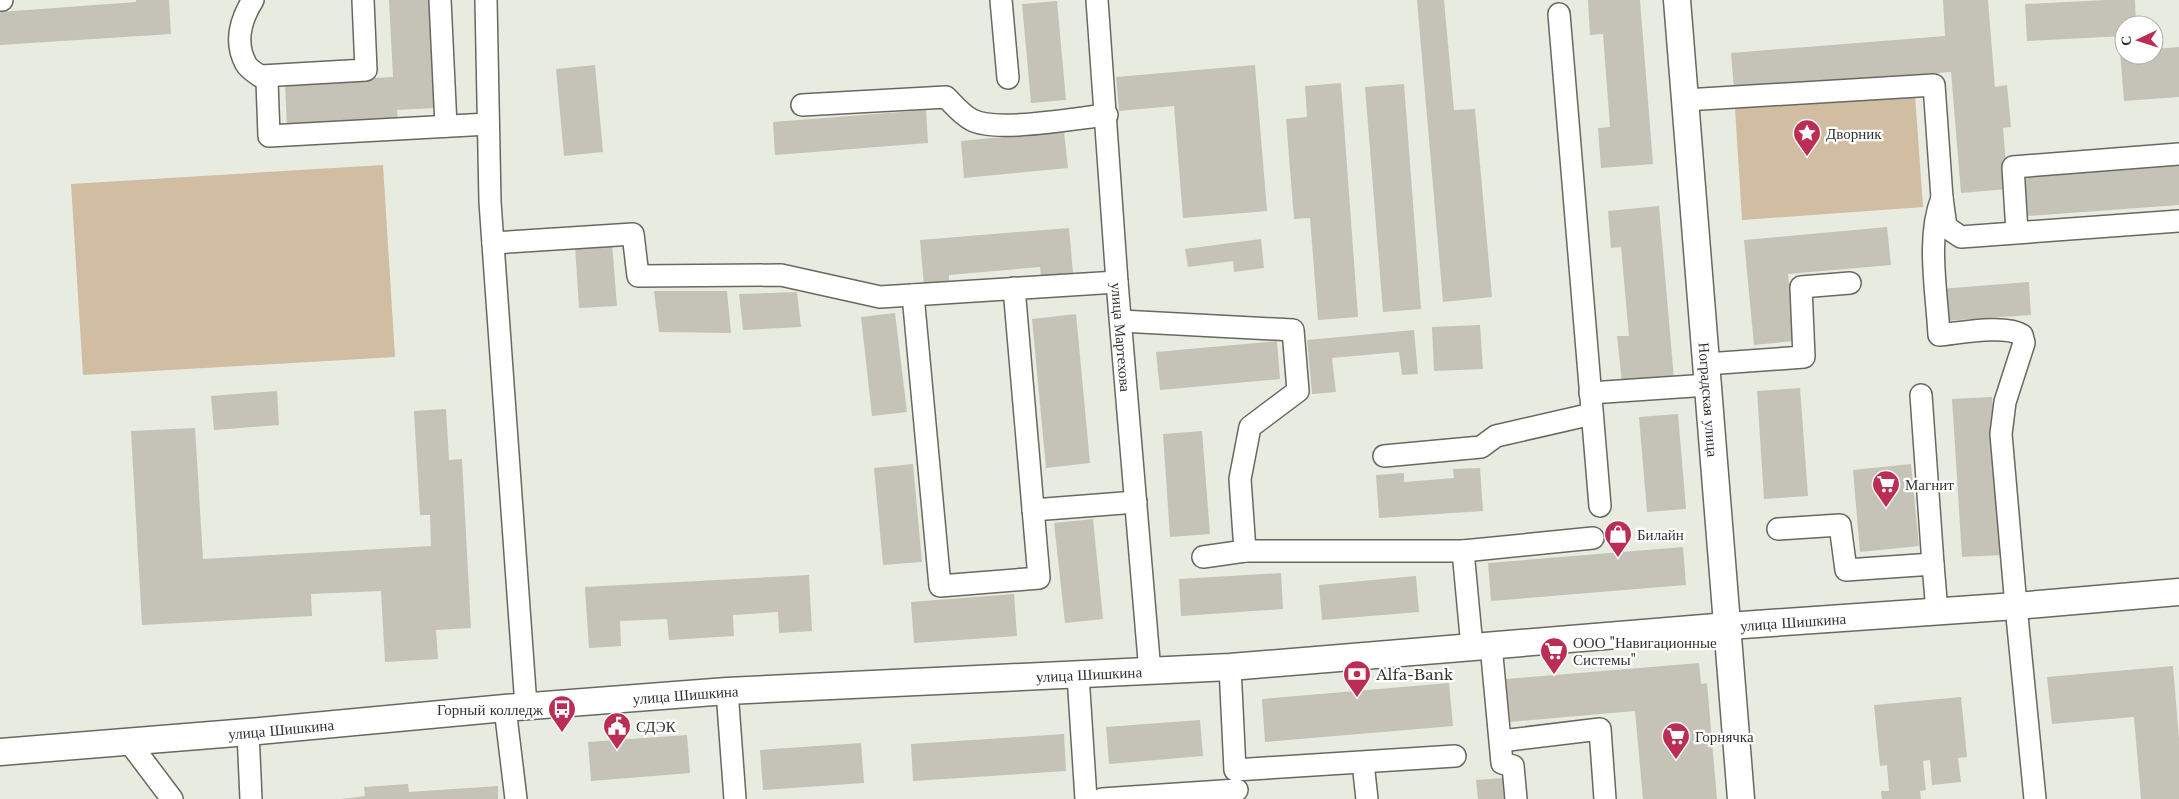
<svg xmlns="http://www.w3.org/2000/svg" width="2179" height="799" font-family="'Libre Baskerville',serif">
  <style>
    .green { fill: #d1bda1 }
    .building { fill: #c5c3b8 }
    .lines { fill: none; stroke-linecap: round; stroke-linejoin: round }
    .minor-casing { stroke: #67695f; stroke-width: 24 }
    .major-casing { stroke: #67695f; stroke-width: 29 }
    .minor { stroke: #fff; stroke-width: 21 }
    .major { stroke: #fff; stroke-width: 26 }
    .labels { text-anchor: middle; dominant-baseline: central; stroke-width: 4.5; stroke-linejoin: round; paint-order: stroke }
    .poi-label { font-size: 15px; fill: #31322e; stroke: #fff; text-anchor: start }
    .street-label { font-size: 15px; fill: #31322e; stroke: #fff }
  </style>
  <rect width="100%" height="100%" fill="#e8ebe0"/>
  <path class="green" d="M1915 95 1923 207 1742 220 1735 108Z
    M383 165 395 357 83 375 71 184Z"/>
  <path class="building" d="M136 0H169L171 34 0 45V12L136 2Z
    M389 0H430L436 108 397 110 398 122 287 128 285 83 393 77Z
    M1417 0H1444L1454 110 1475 109 1492 297 1443 302Z
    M1588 0H1640L1653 164 1601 168 1598 128 1610 127 1603 34 1590 35Z
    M1943 0H1988L1995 87 2007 85 2011 127 2003 128 2008 189 1961 193 1951 72 1734 89 1731 53 1945 36Z
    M2106 0H2135L2136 25H2124V36L2027 41 2025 4Z
    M1057 1 1066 100 1031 103 1022 4Z
    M2179 47V97L2124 101 2120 51H2124V55H2154V49Z
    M595 65 603 152 564 156 556 69Z
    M1255 65 1267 211 1183 218 1174 106 1119 111 1116 77Z
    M1341 83 1358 317 1318 320 1310 218 1294 219 1286 119 1307 117 1305 86Z
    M1404 84 1421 309 1383 312 1365 87Z
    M926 110 928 143 775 155 773 122Z
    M1064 131 1068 168 964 178 961 141Z
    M2179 163V205L2028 216 2025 173Z
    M1659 206 1674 379 1622 383 1617 336H1629L1621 247 1611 248 1608 211Z
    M1887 227 1891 265 1788 274 1794 341 1754 345 1744 240Z
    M1069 228 1073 273 1041 276 1040 267 949 275V283L924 286 920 240Z
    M1261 239 1264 268 1234 272 1233 261 1188 267 1185 249Z
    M612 243 617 306 579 308 575 245Z
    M2029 282 2031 315 1943 321 1940 289Z
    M654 291H727L731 333 659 332Z
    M797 292 801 327 743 330 739 294Z
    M895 313 907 412 872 416 861 317Z
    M1076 314 1090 463 1046 468 1032 319Z
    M1480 325 1483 369 1434 371 1432 327Z
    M1414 330 1418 374 1402 375 1399 352 1332 358 1336 392 1312 394 1307 340Z
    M1277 341 1280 379 1160 390 1156 352Z
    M1800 388 1808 496 1764 499 1757 391Z
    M277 391 279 425 214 430 211 396Z
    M1992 397 2003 555 1962 557 1952 399Z
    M446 409 449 460 462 459 471 628 436 630 438 659 385 662 381 591 311 594 312 616 142 625 131 431 195 428 203 559 431 546 430 515H420L414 411Z
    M1678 414 1686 509 1647 512 1639 417Z
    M1202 431 1210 534 1170 537 1163 434Z
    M913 464 922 562 883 565 874 468Z
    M1911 464 1919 546 1860 552 1853 470Z
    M1480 468 1483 511 1379 518 1376 475 1404 473V482L1454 478 1453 469Z
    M1093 519 1103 619 1065 623 1054 523Z
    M1683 547 1686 585 1491 601 1488 563Z
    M1281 573 1283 609 1181 616 1179 579Z
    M809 575 812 631 779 633 778 612 733 615 734 636 669 640 667 619 620 621 621 646 589 648 585 587Z
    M1416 576 1419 612 1322 620 1319 585Z
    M1014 594 1017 636 914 643 911 602Z
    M1699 663 1701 684 1707 683 1717 799H1643L1635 711 1510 722 1506 679Z
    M2173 666 2179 739V799H2141L2134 717 2052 724 2047 677Z
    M1449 683 1453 726 1265 742 1262 699Z
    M1961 697 1967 757 1958 758 1961 782 1932 785 1930 760 1923 761 1926 790 1920 791 1921 799H1882L1881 791H1889L1887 765 1880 766 1874 705Z
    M1200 720 1203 756 1109 764 1106 727Z
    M1064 734 1066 771 913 781 911 744Z
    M687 735 690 773 591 781 588 742Z
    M861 743 864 783 763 790 760 750Z
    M1503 778 1504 799H1478L1476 780Z
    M408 784 409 792 498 786V799H342L365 796 364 787Z"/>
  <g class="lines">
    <g class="minor-casing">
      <g id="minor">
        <path d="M0 0H2"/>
        <path d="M253 0C241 19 234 42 246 64 249 70 261 76 267 81L269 136 488 124"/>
        <path d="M440 0 446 126"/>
        <path d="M486 0 490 202 526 706"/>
        <path d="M1001 0 1008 78"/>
        <path id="s1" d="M1097 0 1117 282 1150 672"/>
        <path d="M1559 14 1600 506"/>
        <path d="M261 76 366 70 363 0"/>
        <path d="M1685 100 1934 85 1942 198 1946 227 1961 237 2179 221"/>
        <path d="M802 105 946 97C954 105 962 115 972 120 997 133 1076 118 1107 115"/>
        <path d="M1942 198C1926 238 1937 293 1939 335 1960 333 2005 324 2022 335L2024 343 2005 402 2001 434 2016 606 2035 799"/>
        <path d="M2017 232 2013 167 2179 154"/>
        <path d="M493 243 633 234 638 276 781 275 880 297 1117 282"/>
        <path d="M913 295 940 586 1039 578 1014 288"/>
        <path d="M1121 321 1293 330 1298 391 1250 427 1240 479 1245 551"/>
        <path d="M1706 364 1804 357 1801 287 1850 283"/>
        <path d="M1590 393 1708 385"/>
        <path d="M1921 395 1933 564"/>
        <path d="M1384 456 1481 447 1496 436 1592 414"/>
        <path d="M1033 510 1136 502"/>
        <path d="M1778 529 1840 525 1846 570 1933 564 1937 612"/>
        <path d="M1463 551 1472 647"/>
        <path d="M1203 557 1245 551H1463L1593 538"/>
        <path d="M1491 645 1502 763 1513 766 1516 799"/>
        <path d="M1230 667 1235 770 1455 756"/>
        <path d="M1078 675 1086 799"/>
        <path d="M727 691 735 799"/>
        <path d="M505 708 516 799"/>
        <path d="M248 732 251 799"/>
        <path d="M1501 741 1600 729 1605 799"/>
        <path d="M129 742 172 799"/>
        <path d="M1363 763 1367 799"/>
        <path d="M1102 799 1237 790"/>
      </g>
    </g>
    <g class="major-casing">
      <g id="major">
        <path id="s2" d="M1677 0 1741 799"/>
        <path id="s3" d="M0 752 248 732 505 708 727 691 1230 667 1728 626 2016 606 2179 592"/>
      </g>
    </g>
    <use href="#minor" class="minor"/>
    <use href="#major" class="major"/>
  </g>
  <defs>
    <g id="sight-pin" transform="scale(1.4375)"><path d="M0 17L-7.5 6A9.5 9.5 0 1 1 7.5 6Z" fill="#bc2d55" stroke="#fff"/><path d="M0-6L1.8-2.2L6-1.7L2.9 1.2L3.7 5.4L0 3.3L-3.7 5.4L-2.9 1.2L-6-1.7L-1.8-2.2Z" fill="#fff"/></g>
    <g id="supermarket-pin" transform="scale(1.4375)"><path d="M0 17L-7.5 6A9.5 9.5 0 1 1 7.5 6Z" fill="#bc2d55" stroke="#fff"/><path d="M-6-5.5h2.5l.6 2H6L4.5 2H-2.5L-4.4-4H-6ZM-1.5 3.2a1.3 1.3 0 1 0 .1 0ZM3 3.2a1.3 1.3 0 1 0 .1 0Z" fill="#fff"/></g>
    <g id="shop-pin" transform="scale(1.4375)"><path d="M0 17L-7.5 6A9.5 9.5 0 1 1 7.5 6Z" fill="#bc2d55" stroke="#fff"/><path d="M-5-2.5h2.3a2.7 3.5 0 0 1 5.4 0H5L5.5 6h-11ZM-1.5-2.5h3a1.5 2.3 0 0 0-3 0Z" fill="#fff"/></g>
    <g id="bank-pin" transform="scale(1.4375)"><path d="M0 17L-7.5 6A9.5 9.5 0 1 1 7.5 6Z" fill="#bc2d55" stroke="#fff"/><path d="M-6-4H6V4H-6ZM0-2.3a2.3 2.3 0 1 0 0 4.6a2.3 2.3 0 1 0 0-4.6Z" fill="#fff"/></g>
    <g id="bus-pin" transform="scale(1.4375)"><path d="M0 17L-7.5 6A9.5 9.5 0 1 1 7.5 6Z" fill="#bc2d55" stroke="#fff"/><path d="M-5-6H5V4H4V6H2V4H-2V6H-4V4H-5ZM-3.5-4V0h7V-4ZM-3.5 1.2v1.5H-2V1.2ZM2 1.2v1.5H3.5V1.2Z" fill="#fff"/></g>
    <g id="civic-pin" transform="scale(1.4375)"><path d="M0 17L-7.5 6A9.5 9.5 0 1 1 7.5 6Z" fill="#bc2d55" stroke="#fff"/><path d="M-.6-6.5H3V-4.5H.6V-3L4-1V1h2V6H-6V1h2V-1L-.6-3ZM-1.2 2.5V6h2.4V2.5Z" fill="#fff"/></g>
  </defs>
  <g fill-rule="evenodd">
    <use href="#sight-pin" x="1807" y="133"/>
    <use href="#supermarket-pin" x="1886" y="484"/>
    <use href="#shop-pin" x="1618" y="534"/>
    <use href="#supermarket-pin" x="1554" y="651"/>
    <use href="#bank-pin" x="1357" y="674"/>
    <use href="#bus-pin" x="562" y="709"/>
    <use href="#civic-pin" x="617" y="726"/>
    <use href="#supermarket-pin" x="1676" y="736"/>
  </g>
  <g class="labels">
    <g class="poi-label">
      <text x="1826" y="133">Дворник</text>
      <text x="1905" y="484">Магнит</text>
      <text x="1637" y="534">Билайн</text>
      <text x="1573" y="642">ООО "Навигационные<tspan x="1573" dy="17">Системы"</tspan></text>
      <text x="1376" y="674">Alfa-Bank</text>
      <text x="543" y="709" text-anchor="end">Горный колледж</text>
      <text x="636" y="726">СДЭК</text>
      <text x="1695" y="736">Горнячка</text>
    </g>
    <g class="street-label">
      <text stroke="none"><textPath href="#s1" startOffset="338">улица Мартехова</textPath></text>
      <text stroke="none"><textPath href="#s2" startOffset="401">Ноградская улица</textPath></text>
      <text stroke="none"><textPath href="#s3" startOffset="1798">улица Шишкина</textPath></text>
      <text stroke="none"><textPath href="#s3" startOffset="1092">улица Шишкина</textPath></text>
      <text stroke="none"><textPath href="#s3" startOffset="688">улица Шишкина</textPath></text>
      <text stroke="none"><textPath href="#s3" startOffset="282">улица Шишкина</textPath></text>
    </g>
  </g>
  <g transform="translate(2139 40) rotate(266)"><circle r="24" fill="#ffffff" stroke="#adadab"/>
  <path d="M0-4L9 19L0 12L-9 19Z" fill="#bc2d55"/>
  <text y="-8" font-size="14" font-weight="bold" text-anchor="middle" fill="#31322e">С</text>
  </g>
</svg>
